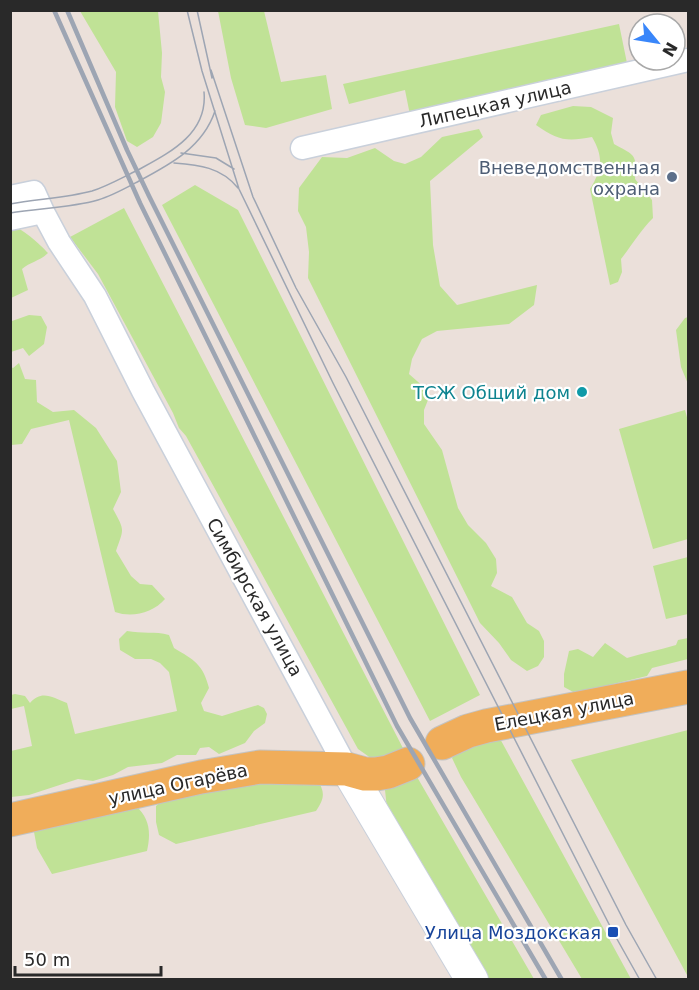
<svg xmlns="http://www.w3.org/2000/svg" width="699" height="990" font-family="'DejaVu Sans',sans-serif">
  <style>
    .green { fill: #c0e296 }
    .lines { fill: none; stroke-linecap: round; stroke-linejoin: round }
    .minor-casing { stroke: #c9d0db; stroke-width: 25 }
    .secondary-casing { stroke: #c9d0db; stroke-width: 34 }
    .primary-casing { stroke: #c3c3c3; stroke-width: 35 }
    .minor { stroke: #fff; stroke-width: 22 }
    .secondary { stroke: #fff; stroke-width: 32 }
    .primary { stroke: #f0ad5a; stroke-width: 33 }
    .tram { stroke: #9da5b3; stroke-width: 1.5 }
    .rail { stroke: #9da5b3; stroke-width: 4.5 }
    .service-dot { fill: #5c6f8a; stroke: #fff; stroke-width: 2 }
    .culture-dot { fill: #0f9aa8; stroke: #fff; stroke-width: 2 }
    .transit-dot { fill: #1a4fb4; stroke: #fff; stroke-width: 2 }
    .labels { text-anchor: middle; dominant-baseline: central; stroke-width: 4.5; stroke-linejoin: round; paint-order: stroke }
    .street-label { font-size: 18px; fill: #292929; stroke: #fff }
    .service-label { font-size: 18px; fill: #4e5e75; stroke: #fff; text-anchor: end }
    .culture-label { font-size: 18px; fill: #0d838f; stroke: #fff; text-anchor: end }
    .transit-label { font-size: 18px; fill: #164399; stroke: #fff; text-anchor: end }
  </style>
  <rect width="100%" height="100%" fill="#ebe0da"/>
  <path class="green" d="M80 11H158L162 53 161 77 165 92 161 123 153 137 137 147 127 141 115 107 116 72Z
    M218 11H264L281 82 326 75 332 109 266 128 245 125 231 78Z
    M619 24 628 68 410 115 405 90 349 104 343 84Z
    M573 106 591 107 613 118 611 133 614 144C635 156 637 153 635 179L652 200 653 218C640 231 632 245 621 259L622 272 618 282 610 285 590 189C602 169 604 158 592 137 566 142 557 140 536 125L541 115Z
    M479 129 483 137 430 181 433 245 440 286 457 305 537 285 534 305 509 324 437 331 422 339 412 359 409 374 425 388 428 400 424 410V424L442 450 458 508 468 525 486 543 496 559 497 573 491 586 512 597 527 623 539 631 544 641V657L538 666 527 671 511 660 499 643 480 623 308 278 309 252 306 227 298 211 299 188 322 157 347 158 375 148 394 161 405 164 421 157 442 137Z
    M195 185 238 210 480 695 430 721 162 205Z
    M124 208 406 754 375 761 358 749 186 436 179 428 173 413 98 274 70 237Z
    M11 226C20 226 41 245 48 253 40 261 30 262 22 269L28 290 11 298Z
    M29 315 41 316 47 327 44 344 29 356 23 348 11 352V319L12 321Z
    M688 317V384L681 367 676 330 685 318Z
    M19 363 25 379 36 380 37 402 53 412 74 410 96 428 117 461 121 492 113 509C125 531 124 528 116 551L131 576 140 584 152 585 165 599C153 613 132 618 115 612L69 420 31 429 22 444 11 445V367L13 368Z
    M685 410 688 421V539L653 549 619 429Z
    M688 557V614L666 619 653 566Z
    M127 631C142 634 155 631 169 635L174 648C194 660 203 664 209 688L201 703 204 711 222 716 258 705 264 708 267 714 265 723 254 731 245 743 219 754 209 747 200 748 196 755H177L162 763 128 767 113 775 93 781 78 779 29 795 11 797V751L32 746 24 706 11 709V695L15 694 25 696 30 703C42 689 53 698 67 703L75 734 177 711 169 672 160 663 151 659H135L120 650 119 639Z
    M688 638V659L652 668 647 676 575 693 564 687V674L569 651 578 649 593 657 605 643 627 658C644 653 659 650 676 645L678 640Z
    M688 730V974L687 975 571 760Z
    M498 735 631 979H582L461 777 452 758 460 747Z
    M413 770 534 979H486L388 818 385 790Z
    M317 779C325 792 325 798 316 811L176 844 159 835 156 822V806C186 779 276 782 317 779Z
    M135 805C150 818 151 833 147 851L52 874 37 848 34 832 42 824Z"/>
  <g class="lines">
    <g class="minor-casing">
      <path id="minor" d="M302 148 688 60
        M10 197 34 192 43 212 10 219
        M43 212 59 242 95 296 143 391 347 769"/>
    </g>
    <g class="secondary-casing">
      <path id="secondary" d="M347 769 472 980"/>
    </g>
    <g class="primary-casing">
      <path id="primary" d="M442 743 468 731 486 726 688 687
        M10 820 201 777 260 767 347 769 365 774H376L388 772 408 764"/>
    </g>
    <use href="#minor" class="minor"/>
    <use href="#secondary" class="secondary"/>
    <use href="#primary" class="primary"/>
    <path class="tram" d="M187 10 202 71 239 189 333 383 613 932 640 980
      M197 10 212 78
      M211 70 253 197 296 288 346 377 626 925 657 980
      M181 153 216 158 234 169
      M174 163C199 165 221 167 238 188
      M10 204C37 199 66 198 92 191 108 186 123 177 138 170 169 153 208 134 204 92
      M10 213C39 208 70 208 98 200 112 196 126 188 139 181 171 164 203 147 215 111"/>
    <path class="rail" d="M54 10 140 203 397 726 546 980
      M67 10 127 150 149 196 410 718 562 980"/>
  </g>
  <circle class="service-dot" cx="672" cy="177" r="6"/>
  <circle class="culture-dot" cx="582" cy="392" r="6"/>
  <rect class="transit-dot" x="607" y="926" width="12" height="12" rx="3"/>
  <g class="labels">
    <g class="street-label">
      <text transform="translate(495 104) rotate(-13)">Липецкая улица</text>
      <text transform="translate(255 597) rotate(61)">Симбирская улица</text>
      <text transform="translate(564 711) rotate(-11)">Елецкая улица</text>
      <text transform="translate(178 784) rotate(-12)">улица Огарёва</text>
    </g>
    <g class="service-label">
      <text x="660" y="167">Вневедомственная<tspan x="660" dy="21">охрана</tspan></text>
    </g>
    <g class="culture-label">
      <text x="570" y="392">ТСЖ Общий дом</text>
    </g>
    <g class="transit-label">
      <text x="601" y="932">Улица Моздокская</text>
    </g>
  </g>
  <rect width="699" height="990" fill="none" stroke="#292929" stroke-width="24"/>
  <g transform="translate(657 42) rotate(120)"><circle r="28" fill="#ffffff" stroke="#a9a9a9" stroke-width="1.5"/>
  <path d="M0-4.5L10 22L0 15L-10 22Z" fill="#3986fa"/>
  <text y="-9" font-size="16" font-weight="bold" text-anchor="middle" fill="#292929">N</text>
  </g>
  <path d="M15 966v9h146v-9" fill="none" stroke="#292929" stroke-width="3"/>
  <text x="24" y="966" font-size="18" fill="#292929" stroke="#ffffff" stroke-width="4.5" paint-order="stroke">50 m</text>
</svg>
